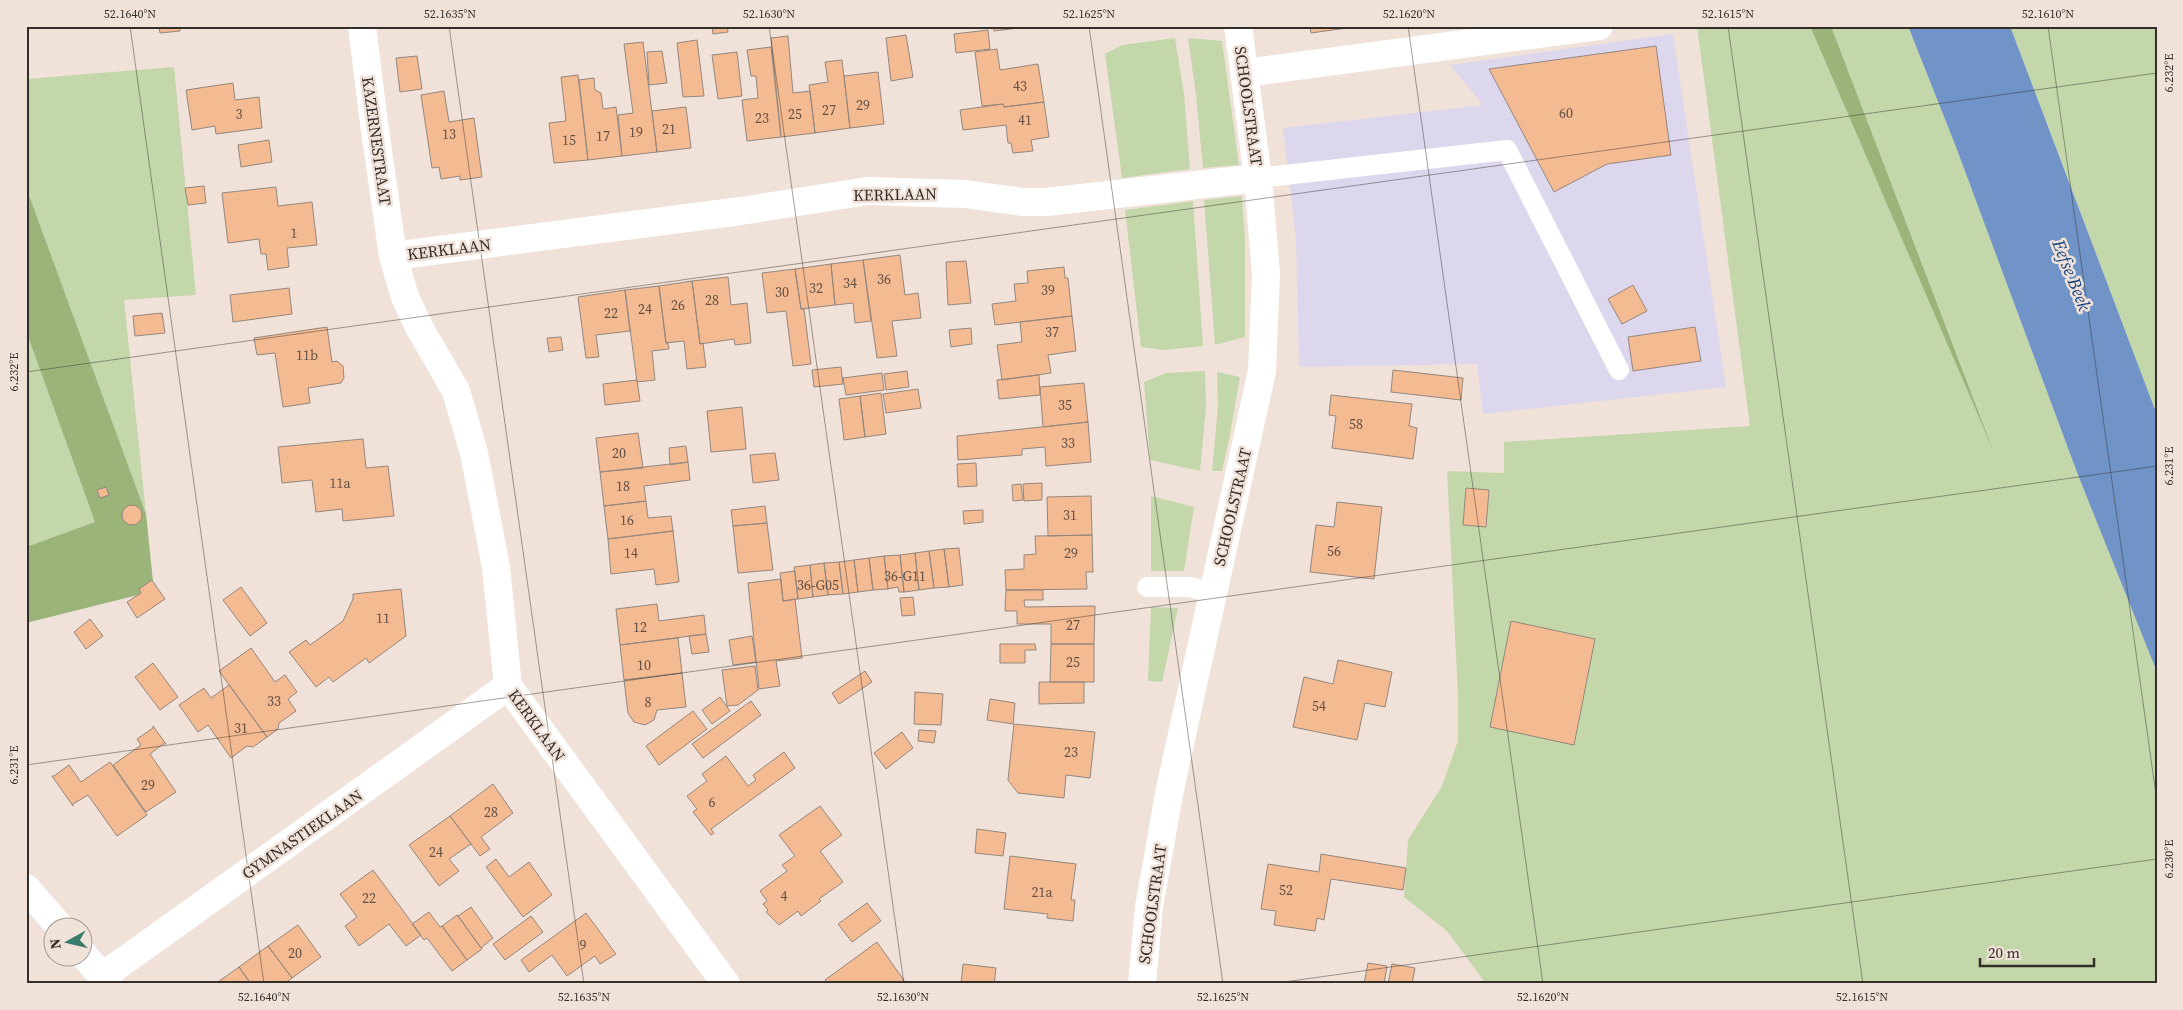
<svg xmlns="http://www.w3.org/2000/svg" width="2183" height="1010" font-family="'Source Serif 4',serif">
  <style>
    .education { fill: #ddd7ed }
    .green { fill: #c3d7ab }
    .forest { fill: #9ab479 }
    .water { fill: #7094c7 }
    .building { fill: #f4ba92; stroke: #94877e }
    .lines { fill: none; stroke-linecap: round; stroke-linejoin: round }
    .service { stroke: #fff; stroke-width: 20 }
    .minor { stroke: #fff; stroke-width: 28 }
    .tertiary { stroke: #fff; stroke-width: 28 }
    .ticks { fill: none; stroke: #342e2b; stroke-width: 1; stroke-opacity: 0.45 }
    .labels { text-anchor: middle; dominant-baseline: central; stroke-width: 5; stroke-linejoin: round; paint-order: stroke }
    .number-label { font-size: 14px; fill: #645145 }
    .street-label { font-size: 16px; fill: #342e2b; stroke: #f0e2d8 }
    .water-label { font-size: 18px; font-style: italic; fill: #164583; stroke: #f0e2d8 }
    .neatline { fill: none; stroke: #342e2b; stroke-width: 2 }
    .ticks-label { font-size: 12px; text-anchor: middle; fill: #342e2b }
  </style>
  <rect width="100%" height="100%" fill="#f0e2d8"/>
  <path class="education" d="M1673 34 1726 387 1483 414 1477 364 1299 367 1296 239 1283 128 1483 105 1450 65Z"/>
  <path class="green" d="M1697 26H1810L1988 435 1831 26H1908L1956 147 2078 475 2157 672V984H1486L1447 931 1404 897 1408 840 1442 786 1458 741V695L1447 471 1504 473V442L1750 426Z
    M2010 26H2157V415Z
    M1175 38 1184 94 1190 169 1122 178 1105 54 1122 45Z
    M1188 38 1222 41 1239 165 1203 168 1196 95Z
    M174 67 196 295 124 300 146 514 26 187V79Z
    M1242 196 1245 238V337L1215 345 1204 200Z
    M1193 201 1203 346 1164 350 1141 347 1125 210Z
    M26 331 95 522 26 547Z
    M1205 371 1206 408 1200 471 1150 460 1144 382 1166 373Z
    M1217 372 1240 377 1229 440 1222 471H1212L1218 406Z
    M1151 496 1194 507 1184 571H1151Z
    M1151 607 1178 608 1162 682 1148 681Z"/>
  <path class="forest" d="M1810 26H1831L1994 452Z
    M26 187 146 514 154 591 26 623V547L95 522 26 331Z"/>
  <path class="water" d="M1908 26H2010L2157 415V672L2078 475 1956 147Z"/>
  <path class="building" d="M159 26H180V31L160 33Z
    M712 26H727L728 32 713 34Z
    M993 26H1035L994 31Z
    M1310 26H1347V28L1311 33Z
    M988 30 990 49 956 53 954 34Z
    M906 35 913 77 891 81 886 38Z
    M788 36 793 93 810 91 815 133 781 137 771 38Z
    M697 40 704 96 683 97 677 43Z
    M643 42 657 152 622 156 618 115 633 113 624 44Z
    M1656 46 1671 155 1607 164 1554 192 1489 69Z
    M771 47 781 137 747 141 742 100 758 98 756 76H751L747 50Z
    M997 49 1000 70 1038 64 1044 102 1004 107 1003 104 982 106 975 52Z
    M662 51 667 83 649 85 647 52Z
    M737 52 742 96 718 99 712 55Z
    M417 56 422 89 400 92 396 58Z
    M842 60 850 128 815 133 809 85 828 82 825 62Z
    M878 72 884 124 850 128 844 76Z
    M578 75 588 160 554 163 549 123 566 121 561 77Z
    M594 78 595 90 601 93 603 109 616 107 622 156 588 160 579 80Z
    M233 83 235 100 259 97 262 128 216 134 215 126 192 130 186 90Z
    M444 91 449 122 474 118 482 177 460 180V176L441 179 439 167 432 168 421 95Z
    M1044 102 1049 137 1031 140 1033 151 1013 153 1011 143H1008L1006 125 963 130 960 110 1003 104 1004 107Z
    M686 107 691 148 657 152 652 111Z
    M269 140 272 162 241 167 238 145Z
    M204 186 206 203 188 205 185 188Z
    M276 187 278 206 312 202 317 245 287 248 289 267 268 270 266 254H261L259 239 228 243 222 193Z
    M900 255 905 295 918 293 921 318 892 321 897 356 877 358 863 260Z
    M863 260 871 321 855 323 853 303 835 305 831 264Z
    M966 261 971 303 948 305 946 262Z
    M831 264 835 305 801 309 795 269Z
    M1064 267 1065 278H1068L1072 316 995 325 992 304 1016 301 1014 284 1028 283 1027 271Z
    M795 269 801 309H804L811 364 793 366 786 311 767 313 762 273Z
    M728 277 731 305 747 303 751 343 735 345 734 339 700 344 692 281Z
    M692 281 700 344 703 343 706 367 687 369 684 341 666 343 659 286Z
    M1633 285 1647 311 1622 324 1608 299Z
    M659 286 666 343H668L669 349 652 351 655 380 637 382 625 290Z
    M289 288 292 314 233 322 230 295Z
    M625 290 630 331 596 335 599 357 586 358 578 297Z
    M162 313 165 333 135 336 133 316Z
    M1072 316 1076 351 1048 355 1051 373 1002 380 997 345 1022 342 1020 322Z
    M327 327 332 362 337 361 343 366 344 378 341 383 308 388 310 403 283 407 275 353 257 355 254 338Z
    M1695 327 1701 361 1633 371 1628 337Z
    M971 328 972 344 951 347 949 330Z
    M561 337 563 350 549 352 547 338Z
    M841 367 843 384 814 387 812 370Z
    M1393 370 1463 378 1461 400 1391 392Z
    M907 371 909 387 886 390 884 374Z
    M882 373 884 390 846 395 843 378Z
    M1039 375 1040 395 999 399 997 380Z
    M637 380 640 401 605 405 603 384Z
    M1084 383 1088 422 1043 427 1040 387Z
    M918 389 921 408 886 413 883 394Z
    M881 393 886 434 865 437 860 396Z
    M1331 395 1412 404 1409 426 1417 428 1413 459 1332 448 1336 416 1329 415Z
    M860 396 865 437 844 440 839 399Z
    M742 407 746 449 711 452 707 411Z
    M1088 422 1091 462 1046 466 1045 447 1022 449V455L958 460 957 436Z
    M638 433 643 468 600 472 596 438Z
    M363 439 366 468 388 466 394 516 343 521 342 509 316 512 312 480 282 483 278 447Z
    M686 446 688 462 670 465 669 448Z
    M775 453 779 480 753 483 750 455Z
    M688 462 690 480 644 486 646 501 604 506 600 472Z
    M976 463 977 486 958 487 957 464Z
    M1042 483V500L1024 501 1023 484Z
    M1021 484 1023 500 1013 501 1012 485Z
    M106 487 109 495 100 498 97 490Z
    M1466 488 1489 490 1486 527 1463 525Z
    M1091 496 1092 535 1048 536 1047 497Z
    M646 501 648 518 671 516 673 531 608 539 604 506Z
    M1337 502 1382 507 1374 579 1310 572 1316 525 1334 527Z
    M122 515a10 10 0 1 1 20 0a10 10 0 1 1-20 0Z
    M765 506 767 523 733 526 731 510Z
    M983 510V522L964 524 963 511Z
    M767 523 773 570 738 573 733 526Z
    M673 531 679 582 656 585 654 569 611 574 608 539Z
    M1092 535 1093 572H1086L1087 589 1006 590 1005 570 1024 569V555L1036 554 1035 536Z
    M959 548 963 585 949 587 944 549Z
    M944 549 949 587 934 588 929 551Z
    M929 551 934 588 919 590 915 553Z
    M915 553 919 590 904 592 900 555Z
    M900 555 904 592H899L898 587 888 589 884 556Z
    M884 556 888 589 873 590 869 558Z
    M869 558 873 590 858 592 854 560Z
    M854 560 858 592 843 594 839 562Z
    M839 562 843 594 828 595 824 563Z
    M824 563 828 595 813 597 810 565Z
    M810 565 813 597 798 599 794 567Z
    M795 571 798 599 783 601 780 573Z
    M781 579 783 601 795 599 802 658 776 661 780 686 759 689 748 583Z
    M152 580 165 599 137 618 127 602 141 593 139 589Z
    M241 587 267 623 250 636 223 600Z
    M401 589 406 636 369 663 366 658 333 682 329 677 316 687 289 652 306 640 310 645 343 621 353 599V594Z
    M1006 590H1043V600H1024L1025 607 1095 606 1094 644H1051V624H1017V611H1005Z
    M913 597 915 615 902 616 900 598Z
    M657 604 659 621 704 615 706 634 620 645 616 609Z
    M90 619 103 636 86 649 74 632Z
    M1511 621 1595 639 1574 745 1490 727Z
    M706 634 709 652 692 654 689 636Z
    M752 636 756 662 733 665 729 640Z
    M678 638 682 673 624 680 620 645Z
    M1000 644H1035L1036 650H1025V663H1000Z
    M1051 644H1094V682H1050Z
    M251 648 275 682 285 675 297 692 288 699 296 711 279 723 278 729 267 737 219 671Z
    M1338 660 1392 672 1385 707 1365 703 1357 740 1293 727 1304 677 1333 684Z
    M153 663 178 697 160 710 135 677Z
    M755 666 758 690 738 705 727 706 722 670Z
    M865 671 872 682 839 704 832 693Z
    M682 673 686 707 657 710 654 720 645 725 634 722 628 713 624 680Z
    M1039 682H1084V703L1039 704Z
    M229 685 267 737 253 747 247 746 231 758 208 725 198 732 179 705 204 688 211 698Z
    M915 692 943 694 941 725 914 724Z
    M720 697 730 711 712 724 702 710Z
    M990 699 1015 703 1013 724 987 720Z
    M751 701 761 715 703 758 692 744Z
    M693 711 707 729 659 765 646 746Z
    M1014 724 1095 732 1090 778 1066 775 1064 798 1018 793 1008 780Z
    M153 726 166 744H163L150 754 176 792 146 812 113 765 141 745 137 739 153 728Z
    M919 730 936 731 934 743 918 741Z
    M902 732 913 748 886 769 874 753Z
    M784 752 795 768 711 829 714 833 711 835 693 812 697 809 687 796 707 781 702 774 726 756 748 786 756 780 753 775Z
    M110 762 147 815 117 836 88 795 73 804V806L52 776H54L69 765 81 782Z
    M493 784 513 813 481 837 490 849 480 856 450 816Z
    M820 806 842 835 820 851 843 882 819 899 821 901 801 916 798 911 779 925 766 912 768 910 763 904 767 901 760 891 787 871 782 865 795 856 779 835Z
    M450 816 471 844 449 859 459 871 439 886 409 845Z
    M977 829 1006 833 1003 856 975 853Z
    M1321 854 1406 868 1403 890 1331 879 1324 920 1317 918 1315 931 1274 925 1276 911 1261 909 1268 864 1319 872Z
    M1010 856 1076 864 1071 900H1075L1073 921 1047 918 1048 914 1004 909Z
    M496 859 509 877 529 862 552 895 523 917 486 867Z
    M373 870 421 935 406 946 389 924 359 946 345 926 357 917 340 894Z
    M867 903 881 921 852 942 838 924Z
    M471 907 493 938 481 948 458 916Z
    M429 912 440 927 442 926 467 960 452 971 427 938 424 940 412 924Z
    M586 913 616 954 600 964 595 956 567 976 552 955 529 972 521 960Z
    M457 915 482 949 467 960 442 926Z
    M531 916 543 932 505 960 493 944Z
    M298 925 321 957 292 978 268 946Z
    M877 942 905 982 903 984H828L825 980Z
    M268 946 292 978 284 984H251L239 967Z
    M1368 963 1387 966 1384 984H1364Z
    M963 964 996 968 994 984H961Z
    M1392 964 1415 968 1412 984H1388Z
    M239 967 251 984H215Z"/>
  <g class="lines">
    <path class="service" d="M1258 178 1507 150 1619 370
      M1147 587H1189L1213 593"/>
    <path class="minor" d="M362 26 374 123 393 256 405 297 419 327 456 391 474 453 496 567 508 686 726 984
      M1244 73 1599 26
      M393 256 741 211 868 191 965 194 1022 202H1046L1258 178
      M26 888 61 928
      M82 953 109 984
      M103 976 508 686"/>
    <path class="tertiary" d="M1142 984 1149 907 1170 789 1262 371 1266 274 1258 178 1238 26"/>
  </g>
  <path class="ticks" d="M130 26 264 984M449 26 584 984M769 26 904 984M1089 26 1223 984M1408 26 1543 984M1728 26 1863 984M2048 26 2157 802M26 372 2157 73M26 765 2157 466M1270 984 2157 859"/>
  <g class="labels">
    <g class="number-label">
      <text x="1020" y="86">43</text>
      <text x="863" y="105">29</text>
      <text x="829" y="110">27</text>
      <text x="1566" y="113">60</text>
      <text x="239" y="114">3</text>
      <text x="795" y="114">25</text>
      <text x="762" y="118">23</text>
      <text x="1025" y="120">41</text>
      <text x="669" y="129">21</text>
      <text x="636" y="132">19</text>
      <text x="449" y="134">13</text>
      <text x="603" y="136">17</text>
      <text x="569" y="140">15</text>
      <text x="294" y="233">1</text>
      <text x="884" y="279">36</text>
      <text x="850" y="283">34</text>
      <text x="816" y="288">32</text>
      <text x="1048" y="290">39</text>
      <text x="782" y="292">30</text>
      <text x="712" y="300">28</text>
      <text x="678" y="305">26</text>
      <text x="645" y="309">24</text>
      <text x="611" y="313">22</text>
      <text x="1052" y="332">37</text>
      <text x="307" y="355">11b</text>
      <text x="1065" y="405">35</text>
      <text x="1356" y="424">58</text>
      <text x="1068" y="443">33</text>
      <text x="619" y="453">20</text>
      <text x="340" y="483">11a</text>
      <text x="623" y="486">18</text>
      <text x="1070" y="515">31</text>
      <text x="627" y="520">16</text>
      <text x="1334" y="551">56</text>
      <text x="631" y="553">14</text>
      <text x="1071" y="553">29</text>
      <text x="905" y="576">36-G11</text>
      <text x="818" y="585">36-G05</text>
      <text x="383" y="618">11</text>
      <text x="1073" y="625">27</text>
      <text x="640" y="627">12</text>
      <text x="1073" y="662">25</text>
      <text x="644" y="665">10</text>
      <text x="274" y="701">33</text>
      <text x="648" y="702">8</text>
      <text x="1319" y="706">54</text>
      <text x="241" y="728">31</text>
      <text x="1071" y="752">23</text>
      <text x="148" y="785">29</text>
      <text x="712" y="802">6</text>
      <text x="491" y="812">28</text>
      <text x="436" y="852">24</text>
      <text x="1286" y="890">52</text>
      <text x="1042" y="892">21a</text>
      <text x="784" y="896">4</text>
      <text x="369" y="898">22</text>
      <text x="583" y="945">9</text>
      <text x="295" y="953">20</text>
    </g>
    <g class="street-label">
      <text transform="translate(1249 106) rotate(82)">SCHOOLSTRAAT</text>
      <text transform="translate(377 141) rotate(82)">KAZERNESTRAAT</text>
      <text transform="translate(895 194) rotate(-1)">KERKLAAN</text>
      <text transform="translate(449 249) rotate(-7)">KERKLAAN</text>
      <text transform="translate(1232 507) rotate(-77)">SCHOOLSTRAAT</text>
      <text transform="translate(537 725) rotate(54)">KERKLAAN</text>
      <text transform="translate(302 834) rotate(-35)">GYMNASTIEKLAAN</text>
      <text transform="translate(1152 904) rotate(-82)">SCHOOLSTRAAT</text>
    </g>
    <g class="water-label">
      <text transform="translate(2072 275) rotate(68)">Eefse Beek</text>
    </g>
  </g>
  <rect width="2183" height="1010" fill="none" stroke="#f0e2d8" stroke-width="55"/>
  <g transform="translate(68 942) rotate(262)"><circle r="24" fill="#f0e2d8" stroke="#a59a93"/>
  <path d="M0-4L9 19L0 12L-9 19Z" fill="#397c6e"/>
  <text y="-8" font-size="14" font-weight="bold" text-anchor="middle" fill="#342e2b">N</text>
  </g>
  <path d="M1980 958v8h114v-8" fill="none" stroke="#342e2b" stroke-width="2.5"/>
  <text x="1988" y="958" font-size="15" fill="#342e2b" stroke="#f0e2d8" stroke-width="4" paint-order="stroke">20 m</text>
  <rect x="28" y="28" width="2128" height="954" class="neatline"/>
  <g class="ticks-label">
    <text x="130" y="18">52.1640°N</text>
    <text x="450" y="18">52.1635°N</text>
    <text x="769" y="18">52.1630°N</text>
    <text x="1089" y="18">52.1625°N</text>
    <text x="1409" y="18">52.1620°N</text>
    <text x="1728" y="18">52.1615°N</text>
    <text x="2048" y="18">52.1610°N</text>
    <text transform="translate(2169 73) rotate(-90)" y="4">6.232°E</text>
    <text transform="translate(14 372) rotate(-90)" y="4">6.232°E</text>
    <text transform="translate(2169 466) rotate(-90)" y="4">6.231°E</text>
    <text transform="translate(14 765) rotate(-90)" y="4">6.231°E</text>
    <text transform="translate(2169 859) rotate(-90)" y="4">6.230°E</text>
    <text x="264" y="1001">52.1640°N</text>
    <text x="584" y="1001">52.1635°N</text>
    <text x="903" y="1001">52.1630°N</text>
    <text x="1223" y="1001">52.1625°N</text>
    <text x="1543" y="1001">52.1620°N</text>
    <text x="1862" y="1001">52.1615°N</text>
  </g>
</svg>
